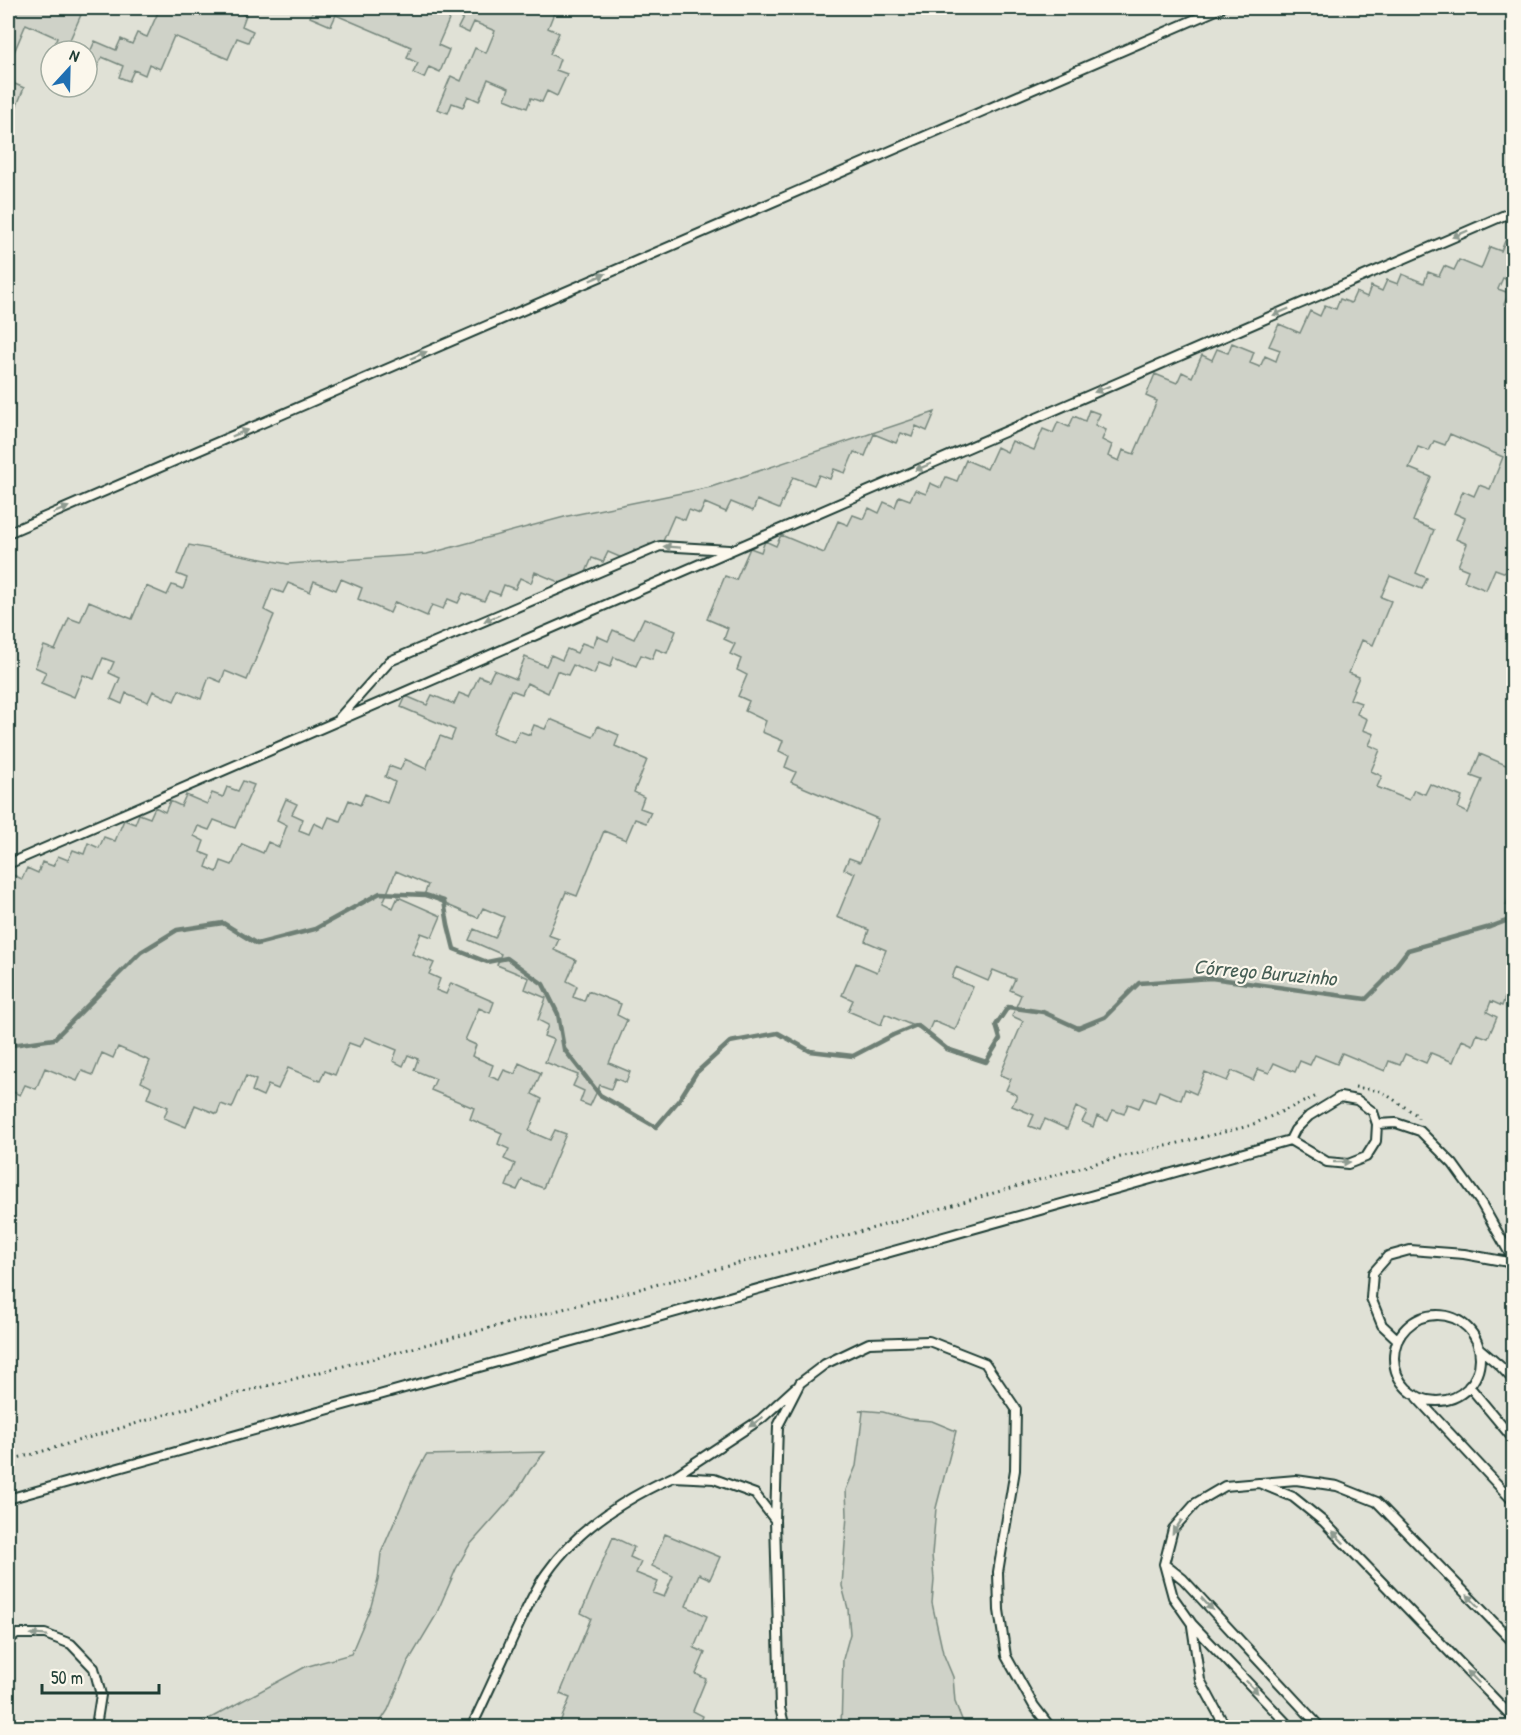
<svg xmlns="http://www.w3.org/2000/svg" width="1521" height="1735" font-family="'Patrick Hand',sans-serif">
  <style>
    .built { fill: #e0e1d6; fill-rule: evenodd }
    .green { fill: #cfd2c8; stroke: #77887e; stroke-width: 1.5 }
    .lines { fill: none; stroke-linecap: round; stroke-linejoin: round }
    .stream { stroke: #6e7f75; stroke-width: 4.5 }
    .lane-casing { stroke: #1f3d34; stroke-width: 12 }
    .path { stroke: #1f3d34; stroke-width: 3; stroke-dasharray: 1.5 4.5; stroke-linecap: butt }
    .lane { stroke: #fbf7ec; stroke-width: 8 }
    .oneway { fill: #8d9a90 }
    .labels { text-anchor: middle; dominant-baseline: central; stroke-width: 4.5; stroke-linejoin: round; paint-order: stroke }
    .water-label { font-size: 21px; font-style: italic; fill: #465e55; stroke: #fbf7ec }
  </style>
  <rect width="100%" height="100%" fill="#f2f0e5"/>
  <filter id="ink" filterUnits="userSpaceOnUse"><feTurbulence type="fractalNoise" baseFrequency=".0167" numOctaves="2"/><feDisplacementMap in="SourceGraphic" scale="12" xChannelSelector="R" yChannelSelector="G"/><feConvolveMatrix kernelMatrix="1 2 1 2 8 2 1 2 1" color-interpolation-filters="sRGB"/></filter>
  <g filter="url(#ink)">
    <path class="built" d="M8 8H1513V1727H8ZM51 51H87V87H51Z"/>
    <path class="green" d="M8 8H84L65 51 53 49 57 38 26 24 12 57 8 55Z
      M160 8H227L246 15 242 26 253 31 248 42 237 38 228 59 174 36 160 69 149 64 145 75 134 70 129 81 119 77 123 66 102 57 97 67 87 63V51H78L80 47 90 52 95 41 116 50 121 39 132 44 137 33 147 37Z
      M314 8H499L515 14 518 8H556L548 28 559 33 550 54 560 59 556 70 567 74 557 96 547 91 542 102 531 98 527 108 505 99 509 88 488 79 479 101 468 96 463 107 452 103 448 113 437 109 451 76 461 81 475 48 486 53 495 31 474 22 469 33 458 28 463 18 452 13 438 45 449 50 440 72 429 67 424 78 413 73 418 63 407 58 411 47 336 15 331 26 310 17Z
      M8 81 24 88 8 128Z
      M1505 241 1513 244V282L1503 278 1498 289 1509 293 1504 304 1513 308V563L1510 562 1506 573 1495 569 1486 590 1464 581 1468 570 1458 566 1467 544 1456 539 1465 518 1454 513 1463 491 1474 496 1479 485 1490 489 1503 457 1450 434 1445 445 1434 441 1429 451 1418 447 1409 468 1431 477 1413 521 1434 530 1416 573 1427 578 1422 589 1390 576 1381 597 1391 601 1373 645 1362 640 1349 673 1359 677 1350 699 1361 703 1357 714 1367 719 1363 730 1374 734 1369 745 1380 750 1371 771 1382 776 1377 787 1409 800 1414 790 1425 794 1430 784 1462 797 1458 808 1468 813 1482 780 1471 776 1480 754 1513 768V887L1506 905 1513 908 1512 920 1514 921 1513 998 1506 995 1502 1006 1491 1001 1487 1012 1497 1017 1488 1038 1477 1034 1473 1045 1462 1040 1453 1062 1431 1053 1426 1063 1405 1054 1400 1065 1389 1061 1385 1071 1342 1053 1337 1064 1315 1055 1310 1065 1300 1061 1295 1072 1274 1063 1269 1073 1258 1069 1253 1080 1232 1071 1227 1081 1205 1072 1196 1094 1185 1089 1181 1100 1159 1091 1155 1102 1144 1098 1139 1108 1128 1104 1124 1114 1113 1110 1108 1121 1097 1116 1093 1127 1082 1122 1087 1112 1076 1107 1067 1129 1045 1119 1040 1130 1029 1126 1034 1115 1012 1106 1017 1095 1006 1090 1011 1079 1000 1075 1023 1021 1012 1016 1021 995 1010 990 1015 979 993 970 988 981 956 967 952 978 973 987 955 1030 933 1021 928 1032 885 1014 881 1025 848 1011 853 1000 842 995 856 963 877 972 886 950 865 941 869 930 837 917 855 873 844 869 849 858 860 862 878 819 791 782 796 772 785 767 789 756 779 751 783 741 762 732 766 721 745 711 749 701 738 696 747 675 737 670 741 659 730 654 735 644 724 639 728 628 707 619 725 576 736 580 750 548 761 552 765 541 776 546 781 535 824 553 838 521 848 525 853 515 864 519 869 508 879 513 884 502 895 507 899 496 910 500 915 490 926 494 930 483 941 488 946 477 957 481 966 460 987 469 997 447 1007 452 1012 441 1034 450 1043 429 1053 433 1058 422 1069 427 1074 416 1085 421 1089 410 1100 414 1095 425 1106 430 1102 440 1112 445 1108 456 1119 461 1123 450 1134 454 1157 401 1146 396 1155 374 1177 383 1182 372 1192 377 1202 355 1212 360 1217 349 1228 353 1232 343 1254 352 1250 363 1260 367 1265 356 1276 361 1280 350 1269 346 1279 324 1300 333 1310 311 1320 316 1325 305 1336 309 1340 299 1351 303 1356 292 1367 297 1371 286 1382 291 1387 280 1398 284 1402 274 1424 283 1428 272 1439 276 1444 266 1454 270 1459 260 1481 269 1490 247 1501 251Z
      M935 412 927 431 916 426 912 437 901 433 896 443 874 434 865 456 854 452 845 473 834 469 830 479 819 475 814 485 793 477 779 509 757 500 753 511 731 502 726 512 705 503 700 514 689 510 685 520 674 516 660 548 649 544 645 554 634 550 629 561 608 552 603 562 592 558 583 579 572 575 568 586 535 572 531 583 520 578 515 589 504 585 500 595 489 591 484 601 463 593 458 603 448 599 443 609 432 605 427 616 395 602 390 613 358 599 362 588 341 579 336 590 314 581 310 592 288 583 283 593 272 589 264 610 274 615 247 680 225 671 221 682 209 677 201 699 179 690 174 701 153 691 148 702 126 693 122 704 111 699 120 678 109 673 114 662 103 658 94 679 83 675 74 697 41 683 46 672 35 667 44 646 55 650 69 618 80 622 89 601 132 619 146 586 167 595 172 585 183 589 187 578 177 574 189 545 288 564 427 554 568 516 711 487Z
      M644 618 676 631 667 653 656 649 652 659 641 655 636 666 614 657 610 667 599 663 594 674 573 665 568 675 557 671 548 693 527 683 522 694 511 690 493 733 514 742 519 731 530 735 534 725 545 729 550 719 593 737 598 726 619 735 615 746 647 760 634 792 644 797 640 808 651 812 646 823 635 819 626 840 604 831 577 896 566 892 548 935 559 939 554 950 576 960 567 981 577 986 573 997 584 1001 588 991 621 1004 617 1015 627 1020 609 1063 630 1072 626 1083 615 1078 611 1089 600 1085 590 1106 580 1102 584 1091 573 1086 578 1075 545 1062 554 1040 544 1036 548 1025 538 1020 546 998 525 989 529 978 497 965 501 954 469 940 474 929 495 938 504 917 483 908 478 918 424 895 428 885 396 871 383 903 393 908 398 897 441 916 432 937 421 933 412 954 434 963 429 974 440 979 436 990 446 994 451 983 494 1002 490 1013 479 1008 465 1040 476 1045 472 1056 493 1065 489 1076 499 1080 504 1070 515 1074 519 1063 541 1073 532 1094 542 1099 529 1131 550 1140 555 1130 566 1134 543 1188 522 1180 517 1190 506 1186 515 1164 504 1159 509 1149 498 1144 502 1133 470 1119 474 1108 431 1090 436 1079 414 1070 418 1059 408 1055 403 1066 393 1061 397 1050 365 1037 360 1047 349 1043 335 1075 325 1071 320 1081 288 1068 278 1089 268 1085 263 1096 252 1091 256 1080 246 1076 232 1108 221 1104 217 1114 195 1105 186 1127 164 1118 168 1107 147 1098 151 1087 141 1082 150 1061 118 1047 113 1058 102 1053 93 1075 82 1071 77 1081 45 1068 36 1089 25 1085 20 1095 8 1090V884L11 874 22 879 27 868 38 873 42 862 53 866 58 856 68 860 73 850 84 854 88 843 99 848 104 837 115 841 124 820 135 824 139 814 150 818 155 807 165 812 170 801 181 806 186 795 207 804 212 793 223 797 227 787 238 791 243 781 254 785 235 828 214 820 209 830 198 826 194 836 204 841 200 852 210 856 206 867 217 872 221 861 232 865 242 844 263 853 268 842 279 847 287 825 277 820 286 799 297 804 292 814 303 819 299 830 309 834 314 823 324 828 329 817 340 821 349 800 360 805 365 794 387 803 395 782 385 777 389 766 400 770 405 759 426 769 440 736 451 740 455 730 401 707 406 696 427 705 432 695 454 704 459 693 469 697 479 676 489 680 494 670 516 679 525 657 546 666 551 655 562 660 567 649 577 653 582 643 593 647 597 636 608 641 613 630 634 639Z
      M859 1410 883 1412 908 1419 932 1421 956 1431 936 1508 932 1555 934 1580 932 1603 943 1653 953 1677 955 1702 965 1727H841L843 1659 850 1634 848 1609 842 1586 847 1515 846 1490 856 1466 863 1412Z
      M545 1452 530 1470 516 1493 469 1546 456 1569 435 1617 408 1662 388 1710 377 1727H194L305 1667 351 1654 371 1606 378 1580 381 1553 412 1481 426 1455Z
      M665 1534 720 1557 710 1579 699 1574 686 1606 707 1616 694 1648 705 1653 696 1674 706 1679 693 1711 703 1716 699 1727H700H558L570 1698 560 1694 591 1618 581 1613 613 1537 634 1547 630 1557 641 1562 636 1573 658 1582 653 1593 664 1597 673 1576 652 1566Z"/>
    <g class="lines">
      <path class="stream" d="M8 1041 12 1045 54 1039 141 952 177 930 223 923 257 944 315 929 380 893 425 895 444 901 448 925 454 949 487 962 507 958 543 984 558 1014 564 1049 600 1095 656 1127 679 1100 696 1073 730 1042 778 1033 810 1051 853 1056 893 1035 917 1025 947 1049 986 1062 1000 1039 996 1025 1008 1007 1043 1012 1078 1028 1105 1017 1139 983 1211 978 1366 999 1384 981 1408 950 1490 927 1514 918"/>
      <g class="lane-casing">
        <path id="lane" d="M8 533 1221 8
          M340 717 390 661 660 546 729 550
          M8 864 1514 211
          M1377 1124 1396 1123 1420 1131 1453 1164 1481 1203 1514 1261
          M1394 1358a43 43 0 1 1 86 0a43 43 0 1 1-86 0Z
          M1398 1340 1382 1325 1371 1298 1373 1273 1388 1256 1410 1250 1464 1254 1514 1263
          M1479 1348 1500 1366 1514 1381
          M1469 1386 1514 1440
          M1417 1398 1514 1502
          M1260 1483 1296 1480 1337 1486 1377 1502 1514 1643
          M8 1499 1290 1140 1327 1162 1348 1164 1366 1157 1376 1141 1377 1124 1373 1112 1357 1100 1340 1097 1309 1116 1295 1130 1290 1140
          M775 1520 755 1494 714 1479 673 1477 761 1419 795 1388
          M1164 1564 1183 1579 1321 1728
          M1192 1626 1200 1680 1221 1719 1228 1728
          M8 1640 17 1634H45L71 1644 94 1668 101 1695 97 1720 93 1728
          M471 1728C486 1697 500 1666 514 1635 524 1615 533 1592 546 1574 577 1529 624 1499 673 1477
          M785 1728 780 1708 775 1520 778 1426 800 1383 825 1364 869 1343 929 1341 985 1363 1016 1409 1015 1470 998 1572 999 1610 1006 1656 1034 1706 1051 1728
          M1291 1728 1192 1624 1173 1597 1164 1564 1173 1529 1196 1503 1225 1486 1259 1483 1293 1497 1324 1522 1514 1719"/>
      </g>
      <path class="path" d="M1355 1087 1381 1091 1418 1116V1120
        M8 1460 30 1455 232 1395 874 1228 1100 1162 1249 1126 1317 1096"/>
      <use href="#lane" class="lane"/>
    </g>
    <defs><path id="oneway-solid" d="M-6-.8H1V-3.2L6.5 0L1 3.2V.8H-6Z" transform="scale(1.5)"/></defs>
    <g class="oneway">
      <use href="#oneway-solid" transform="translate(1460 234) rotate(157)"/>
      <use href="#oneway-solid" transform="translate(598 277) rotate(-23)"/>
      <use href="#oneway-solid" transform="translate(1281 312) rotate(157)"/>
      <use href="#oneway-solid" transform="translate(419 355) rotate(-23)"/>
      <use href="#oneway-solid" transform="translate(1102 389) rotate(157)"/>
      <use href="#oneway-solid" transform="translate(240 433) rotate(-23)"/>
      <use href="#oneway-solid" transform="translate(923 467) rotate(157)"/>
      <use href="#oneway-solid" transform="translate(61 510) rotate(-23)"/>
      <use href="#oneway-solid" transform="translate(672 547) rotate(-176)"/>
      <use href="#oneway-solid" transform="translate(492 618) rotate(157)"/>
      <use href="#oneway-solid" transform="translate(1342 1162)"/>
      <use href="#oneway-solid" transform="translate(756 1422) rotate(145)"/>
      <use href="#oneway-solid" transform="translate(1177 1527) rotate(124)"/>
      <use href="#oneway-solid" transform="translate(1338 1537) rotate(-134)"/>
      <use href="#oneway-solid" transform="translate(1473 1601) rotate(-134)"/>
      <use href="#oneway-solid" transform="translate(1207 1604) rotate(47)"/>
      <use href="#oneway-solid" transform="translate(39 1635) rotate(-176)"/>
      <use href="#oneway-solid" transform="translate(1473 1677) rotate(-134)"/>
      <use href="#oneway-solid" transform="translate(1252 1687) rotate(46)"/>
    </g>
  </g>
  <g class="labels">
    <g class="water-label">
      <text transform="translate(1265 972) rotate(5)">Córrego Buruzinho</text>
    </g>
  </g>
  <rect width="1521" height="1735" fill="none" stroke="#fbf7ec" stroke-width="30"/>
  <rect x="15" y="15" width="1491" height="1705" fill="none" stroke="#1f3d34" stroke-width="2" filter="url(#ink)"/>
  <g transform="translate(69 69) rotate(22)"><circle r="28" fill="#fbf7ec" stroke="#a3ada2" stroke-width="1.5"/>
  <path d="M0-4.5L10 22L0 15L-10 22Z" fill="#1f6fb2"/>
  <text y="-9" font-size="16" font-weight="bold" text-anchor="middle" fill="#1f3d34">N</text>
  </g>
  <path d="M42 1684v9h117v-9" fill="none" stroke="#1f3d34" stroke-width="3"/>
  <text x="51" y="1684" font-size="18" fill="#1f3d34" stroke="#fbf7ec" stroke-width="4.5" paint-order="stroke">50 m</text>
</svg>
